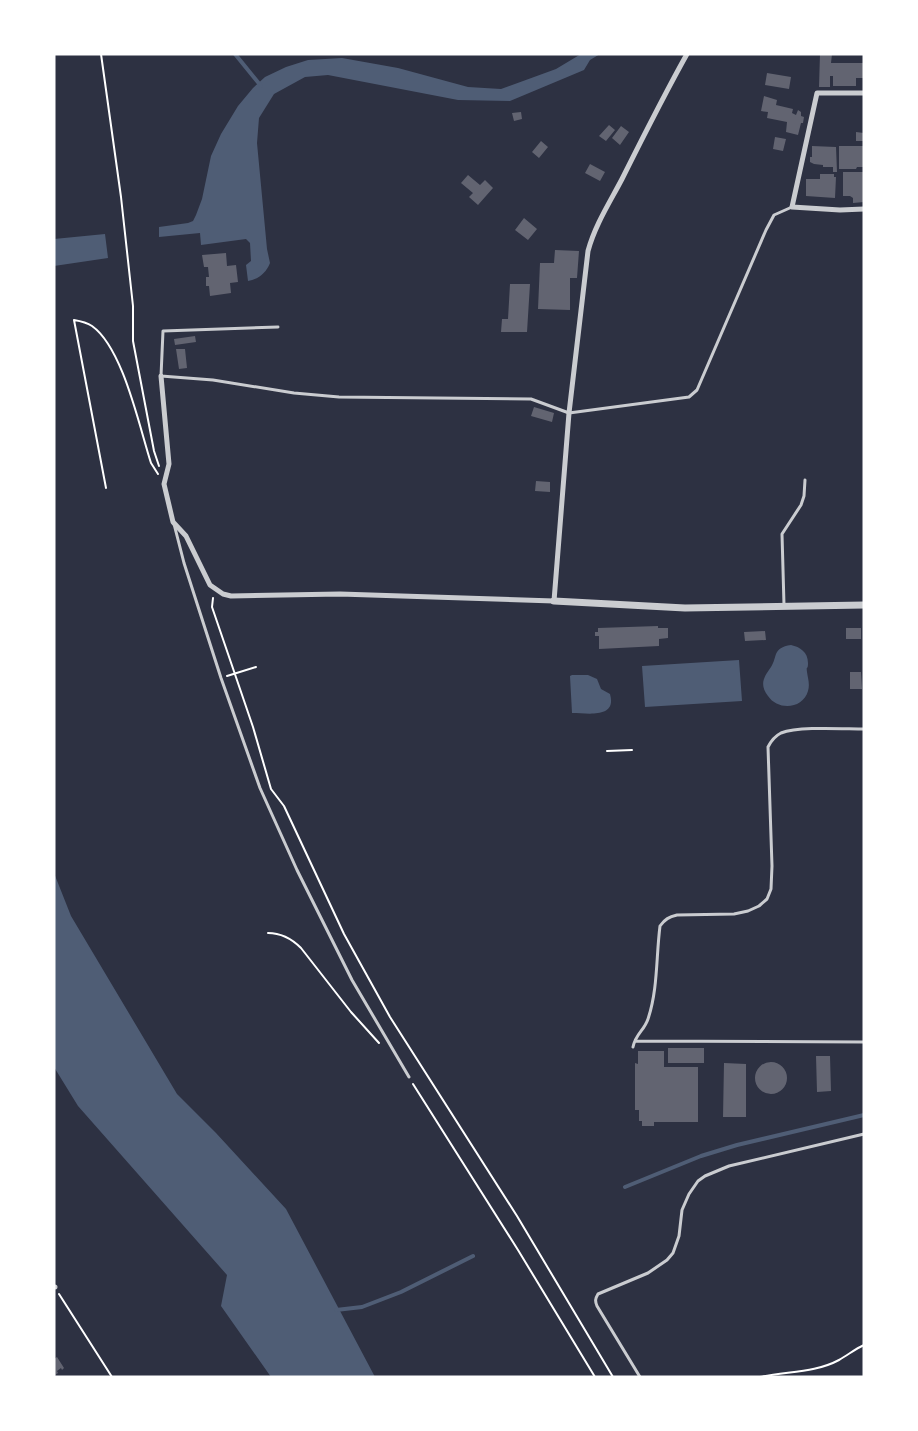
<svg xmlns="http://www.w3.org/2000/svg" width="918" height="1431" font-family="'Fira Sans Condensed',sans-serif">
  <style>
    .water { fill: #4f5d75 }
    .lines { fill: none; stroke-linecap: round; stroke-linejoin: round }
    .stream { stroke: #4f5d75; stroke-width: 4 }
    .building { fill: #626471 }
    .path { stroke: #fff; stroke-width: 2 }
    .service { stroke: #caccd0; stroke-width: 3 }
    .minor { stroke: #caccd0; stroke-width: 5 }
    .tertiary { stroke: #caccd0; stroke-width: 7 }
  </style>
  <rect width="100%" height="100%" fill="#2d3142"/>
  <path class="water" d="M581 54H600L590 60 584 70 510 101 458 100 328 75 305 77 274 94 259 118 257 143 267 249 270 263C266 273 259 279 248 281L246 265 251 261 250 243 246 239 201 245 200 233 159 237V227L188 223 193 221 196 215 202 199 211 156 221 134 238 106 253 88 265 77 286 67 308 60 342 58 398 68 468 87 501 89 556 69Z
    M105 234 108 258 54 266V239Z
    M791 645C800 647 808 652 808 663 808 671 806 665 807 672 808 679 810 684 808 691 803 709 778 711 768 696 759 684 764 677 771 667 778 656 772 648 791 645Z
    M739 660 742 701 645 707 642 666Z
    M572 675H588L597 679 601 689 610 694C617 719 588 713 572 713L570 676Z
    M54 873 71 916 177 1094 216 1133 286 1209 375 1377H271L221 1306 227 1275 78 1106 54 1067Z"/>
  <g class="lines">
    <path class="stream" d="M235 54 261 86
      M625 1187 701 1156 737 1145 864 1115
      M336 1310 362 1307 401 1292 473 1256"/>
  </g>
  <path class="building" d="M820 54H832L831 63H864V78H856V86H833V76H830V87H819Z
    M767 73 791 77 789 89 765 85Z
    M764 96 777 100 776 105 793 109 792 113 796 115 798 110 801 112V116L804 117 803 123H801L798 135 786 132 787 122 767 118 768 112 761 111Z
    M521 112 522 119 514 121 512 113Z
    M609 125 615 130 606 141 599 136Z
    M621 126 629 132 620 145 612 138Z
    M856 132 864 133V141H856Z
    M775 137 786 139 783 151 773 149Z
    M541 141 548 147 539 158 532 152Z
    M812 146 836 147 837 172H833V167H823V165L814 164 810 162V157H812Z
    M839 146H864V167H857L856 169H839Z
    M590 164 605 172 600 181 585 173Z
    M843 172H864V202L853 203V198L850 196H843Z
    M820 174H834V177H836L835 198 806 196V179H820Z
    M468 175 480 185 485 180 493 188 478 205 469 197 473 193 461 183Z
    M524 218 537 229 528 240 515 230Z
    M555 250 579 251 577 278H570V310L538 309 540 263H554Z
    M226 253 227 266 236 265 238 282 230 283 231 293 210 296 209 286H206V277H209L208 267H204L202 255Z
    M510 284H530L527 332H501L502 319H508Z
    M195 336 196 342 175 345 174 339Z
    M176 349H185L187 368 179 369Z
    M534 407 554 413 552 422 531 416Z
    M536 481 550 482V492L535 491Z
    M658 626V628H668V638L659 639V646L599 649V636H595V632H598V628Z
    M846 628H861V639H846Z
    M765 631 766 640 745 641 744 632Z
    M850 672H861L862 689H850Z
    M668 1048H704V1063H668Z
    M638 1051H664V1067H698V1122H654V1126H642V1121H639V1110H635V1063L638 1064Z
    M816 1056H830L831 1091 817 1092Z
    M755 1078a16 16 0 1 1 32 0a16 16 0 1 1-32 0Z
    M724 1063 746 1064V1117H723Z
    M57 1357 64 1368 62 1370 61 1368 57 1371 58 1373 54 1376V1359Z"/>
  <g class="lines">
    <path class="path" d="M101 54 121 197 133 306V341L154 451 159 466
      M106 488 74 320C80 321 86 322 92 326 123 348 139 426 151 463L158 474
      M213 598 212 607 253 727 271 789 284 806 344 934 390 1017 517 1216 613 1377
      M227 676 256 667
      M607 751 632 750
      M268 933C281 933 292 939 301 948L351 1012 379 1043
      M413 1084 518 1250 595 1377
      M59 1294 112 1377
      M760 1377C786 1371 815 1373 839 1360 848 1355 855 1349 864 1345"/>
    <path class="service" d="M278 327 163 331 161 376 213 380 294 393 339 397 531 399 569 413 689 397 697 390 766 230 774 215 792 207
      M174 524 184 563 221 678 260 788 297 870 352 980 409 1077
      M784 605 782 534 801 505 804 496 805 480
      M635 1041 864 1042
      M633 1047C636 1033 644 1031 648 1019 658 989 656 957 660 926 665 919 669 917 677 915L734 914 748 911 759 906 767 899 771 889 772 866 768 747C771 741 775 736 781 733 799 726 844 729 864 729
      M640 1377 597 1306C595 1301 595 1299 598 1294L648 1273 667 1260 673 1253 679 1236 682 1210 689 1194 698 1181 705 1176 729 1166 864 1134"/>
    <path class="minor" d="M864 93H817L792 207 840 210 864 209
      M161 376 169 464 164 484 173 522 186 536 210 585 223 594 231 596 340 594 554 601 569 413 588 251C595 225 610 202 622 179 643 137 664 95 687 54
      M54 1287H55"/>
    <path class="tertiary" d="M554 601 685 608 864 605"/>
  </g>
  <rect width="918" height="1431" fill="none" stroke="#ffffff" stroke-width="111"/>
</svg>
